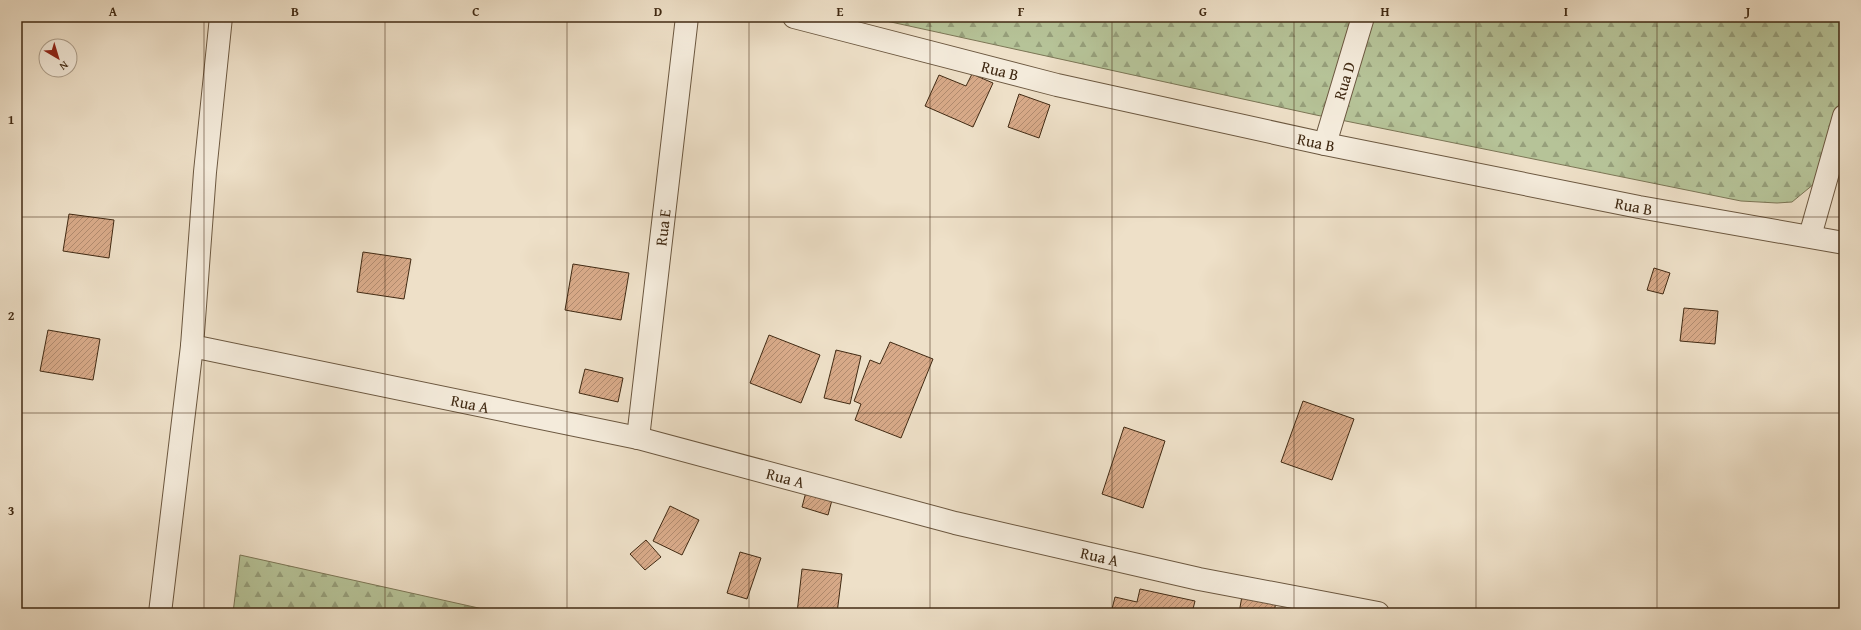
<svg xmlns="http://www.w3.org/2000/svg" width="1861" height="630" font-family="'Gentium Book Plus',serif">
  <style>
    .forest { fill: url(#forest-firs); stroke: #7c7656 }
    .building { fill: url(#building-hatch); stroke: #412a13 }
    .lines { fill: none; stroke-linecap: round; stroke-linejoin: round }
    .minor-casing { stroke: #6c5840; stroke-width: 24 }
    .minor { stroke: #f4ebdb; stroke-width: 22 }
    .grid { fill: none; stroke: #412a13; stroke-width: 1; stroke-opacity: 0.55 }
    .labels { text-anchor: middle; dominant-baseline: central; stroke-width: 3; stroke-linejoin: round; paint-order: stroke }
    .street-label { font-size: 16px; fill: #412a13; stroke: #f4ebdb }
    .neatline { fill: none; stroke: #412a13; stroke-width: 1.5 }
    .grid-label { font-size: 13px; text-anchor: middle; font-weight: bold; fill: #412a13 }
  </style>
  <defs>
    <pattern id="forest-firs" width="22" height="20" patternUnits="userSpaceOnUse"><rect width="22" height="20" fill="#b6c398"/><path d="M5 1l3.5 6h-7zM16 11l3.5 6h-7z" fill="#969f7b"/></pattern>
    <pattern id="building-hatch" width="6" height="6" patternUnits="userSpaceOnUse"><rect width="6" height="6" fill="#d8aa89"/><path d="M-1 1l2-2M0 6l6-6M5 7l2-2" fill="none" stroke="#b18b6f"/></pattern>
  </defs>
  <rect width="100%" height="100%" fill="#eee0c8"/>
  <filter id="stains"><feTurbulence type="fractalNoise" baseFrequency=".005" numOctaves="4"/><feColorMatrix values="0 0 0 0 .2 0 0 0 0 .09 0 0 0 0 .02 0 0 0 .5 -.17"/></filter>
  <radialGradient id="worn" r=".72"><stop offset=".6" stop-color="#630" stop-opacity="0"/><stop offset="1" stop-color="#630" stop-opacity=".3"/></radialGradient>
  <path class="forest" d="M868 17H1844V84L1820 179 1792 202 1777 203 1741 201 1316 115Z
    M240 555 501 613H233Z"/>
  <path class="building" d="M972 74 993 83 973 127 925 106 939 75 966 86Z
    M1019 94 1050 105 1039 138 1008 127Z
    M69 214 114 220 109 258 63 251Z
    M363 252 411 259 404 299 357 292Z
    M573 264 629 273 621 320 565 310Z
    M1654 268 1670 273 1663 294 1647 290Z
    M1684 308 1718 311 1715 344 1680 341Z
    M48 330 100 339 93 380 40 371Z
    M769 335 820 355 801 403 750 383Z
    M890 342 933 359 901 438 855 420 861 404 854 401 870 360 880 364Z
    M836 350 861 356 850 404 824 398Z
    M585 369 623 378 618 402 579 393Z
    M1303 401 1354 419 1332 480 1281 462Z
    M1124 427 1165 441 1143 508 1102 494Z
    M806 492 832 500 828 515 802 507Z
    M670 506 699 520 682 555 653 541Z
    M646 540 661 557 645 570 630 554Z
    M740 552 761 558 747 599 727 593Z
    M802 569 842 574 837 613H797Z
    M1140 589 1195 601 1192 613H1111L1115 597 1137 602Z
    M1242 596 1276 601 1274 613H1239Z"/>
  <g class="lines">
    <g class="minor-casing">
      <g id="minor">
        <path id="s1" d="M794 17 1057 85 1325 144 1639 207 1844 243"/>
        <path id="s2" d="M1325 144 1363 17"/>
        <path d="M1810 236 1844 116"/>
        <path id="s3" d="M192 346 638 438 955 523 1199 579 1378 613"/>
        <path id="s4" d="M638 438 687 17"/>
        <path d="M160 613 192 346 205 172 221 17"/>
      </g>
    </g>
    <use href="#minor" class="minor"/>
  </g>
  <path class="grid" d="M204 17V613M385 17V613M567 17V613M749 17V613M930 17V613M1112 17V613M1294 17V613M1476 17V613M1657 17V613M17 217H1844M17 413H1844"/>
  <g class="labels">
    <g class="street-label">
      <text stroke="none"><textPath href="#s1" startOffset="213">Rua B</textPath></text>
      <text stroke="none"><textPath href="#s2" startOffset="66">Rua D</textPath></text>
      <text stroke="none"><textPath href="#s1" startOffset="537">Rua B</textPath></text>
      <text stroke="none"><textPath href="#s1" startOffset="861">Rua B</textPath></text>
      <text stroke="none"><textPath href="#s4" startOffset="212">Rua E</textPath></text>
      <text stroke="none"><textPath href="#s3" startOffset="284">Rua A</textPath></text>
      <text stroke="none"><textPath href="#s3" startOffset="608">Rua A</textPath></text>
      <text stroke="none"><textPath href="#s3" startOffset="932">Rua A</textPath></text>
    </g>
  </g>
  <rect width="1861" height="630" fill="none" stroke="#eee0c8" stroke-width="44"/>
  <g transform="translate(58 58) rotate(142)"><circle r="19" fill="#f4ebdb" stroke="#ac9e8b"/>
  <path d="M0-3L7 15L0 10L-7 15Z" fill="#8f2418"/>
  <text y="-6" font-size="11" font-weight="bold" text-anchor="middle" fill="#412a13">N</text>
  </g>
  <rect x="22" y="22" width="1817" height="586" class="neatline"/>
  <g class="grid-label">
    <text x="113" y="16">A</text>
    <text x="295" y="16">B</text>
    <text x="476" y="16">C</text>
    <text x="658" y="16">D</text>
    <text x="840" y="16">E</text>
    <text x="1021" y="16">F</text>
    <text x="1203" y="16">G</text>
    <text x="1385" y="16">H</text>
    <text x="1566" y="16">I</text>
    <text x="1748" y="16">J</text>
    <text x="11" y="124">1</text>
    <text x="11" y="320">2</text>
    <text x="11" y="515">3</text>
  </g>
  <rect width="100%" height="100%" filter="url(#stains)"/>
  <rect width="100%" height="100%" fill="url(#worn)"/>
</svg>
